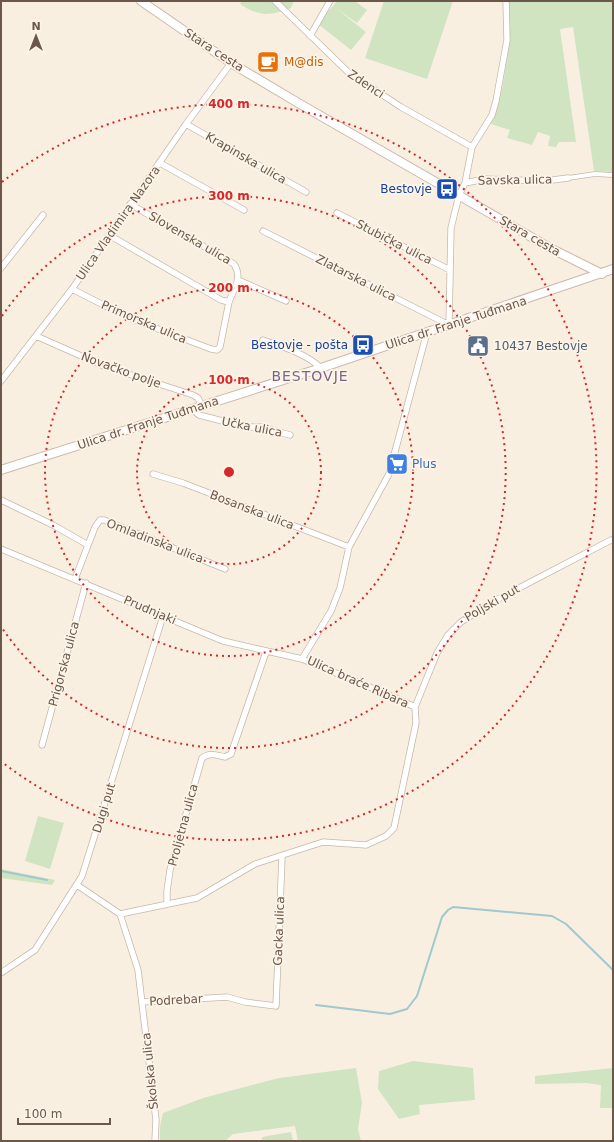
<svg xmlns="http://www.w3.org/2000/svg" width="614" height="1142" font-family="'DejaVu Sans',sans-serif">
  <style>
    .green { fill: #d0e4c2 }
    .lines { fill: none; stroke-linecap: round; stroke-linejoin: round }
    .stream { stroke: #a0c8cf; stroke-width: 2 }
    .pedestrian-casing { stroke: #c7b7aa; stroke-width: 5.5 }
    .minor-casing { stroke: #c7b7aa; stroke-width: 7 }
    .secondary-casing { stroke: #ccb9aa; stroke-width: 10 }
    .pedestrian { stroke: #fff; stroke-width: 4 }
    .minor { stroke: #fff; stroke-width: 5.5 }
    .secondary { stroke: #fff; stroke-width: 8 }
    .ring { fill: none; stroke: #d62828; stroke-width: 2; stroke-dasharray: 2 4 }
    .labels { text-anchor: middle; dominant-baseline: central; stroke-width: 3.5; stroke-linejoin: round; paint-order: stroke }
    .street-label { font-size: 12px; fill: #6c574b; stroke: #fcf4e7 }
    .food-label { font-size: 12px; fill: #c56008; stroke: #fcf4e7; text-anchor: start }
    .transit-label { font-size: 12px; fill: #164399; stroke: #fcf4e7; text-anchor: end }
    .service-label { font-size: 12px; fill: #4e5e75; stroke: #fcf4e7; text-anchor: start }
    .shop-label { font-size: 12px; fill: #366cbe; stroke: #fcf4e7; text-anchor: start }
    .quarter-label { font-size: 14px; letter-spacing: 1px; fill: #7c6489; stroke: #fcf4e7 }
    .centre { fill: #d62828; stroke: #fcf4e7; stroke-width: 2 }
    .ring-label { font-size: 12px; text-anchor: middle; font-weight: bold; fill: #d62828; stroke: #fcf4e7; stroke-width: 3.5; stroke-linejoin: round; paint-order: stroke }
  </style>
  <rect width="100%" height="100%" fill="#f9efe1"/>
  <path class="green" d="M242 1H294L291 8C270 16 259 17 240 4Z
    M337 1H355L367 10 357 23 337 9 366 32 351 50 318 24Z
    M384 1H453L427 79 365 58Z
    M508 1H613V172L594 171 573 27 560 29 576 142H559L556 147 548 146 550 136 538 132 532 145 507 138 510 130 491 124C507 86 510 41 508 1Z
    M38 816 64 823 50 869 25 861Z
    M1 869 55 880 52 885 1 878Z
    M413 1061 473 1068 475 1100 419 1105 420 1114 399 1119 378 1089 379 1071Z
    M356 1068 362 1103 358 1129 361 1141H298L295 1126 233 1134 225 1141H160V1127L163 1113 203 1098 279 1078Z
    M613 1068V1108H600L601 1085 586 1083 535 1084V1076Z
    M291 1132 293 1141H262V1137Z"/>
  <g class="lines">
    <path class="stream" d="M1 871 47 880
      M316 1005 390 1014 407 1009 417 996 442 917 448 910 453 907 552 916 566 924 613 970"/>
    <g class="pedestrian-casing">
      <path id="pedestrian" d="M568 178 595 174 613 175"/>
    </g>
    <g class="minor-casing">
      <path id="minor" d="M275 1 349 73 401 107 472 147
        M310 36 330 1
        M186 124 306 192
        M160 163 244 210
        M465 183 485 179 545 181 568 178
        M130 204 234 264C243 278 234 288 229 302
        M337 213 450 270
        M263 231 449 325 451 228 459 195 465 183 472 147 492 115 496 101 507 40 506 1
        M1 268 43 215
        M238 280 286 301
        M72 289 129 318 211 349 217 350 220 347 229 302 221 300 109 235
        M36 336 104 366 193 395 198 398 202 406
        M263 340C283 347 305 353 321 368
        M1 381 72 289 186 124 231 63
        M192 409 199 415 211 418 245 427H262L290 435
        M153 474 183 483 349 547
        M1 500 53 525 88 545
        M1 549 223 641 302 659
        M75 579 95 527 100 520H104L225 569
        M415 707 396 698 302 659 331 611 340 588 349 547 389 474 427 332
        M42 745 86 583
        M77 885 120 914 197 898 255 864 323 842 366 845 386 836 394 828 416 723 415 707 437 653 448 635 461 622 496 600 611 540
        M167 904V891L170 870 202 758C210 752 216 755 225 757L231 754 266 652
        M120 914 138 970 156 1120 155 1141
        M1 973 35 950 82 876 163 616
        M142 1002 227 997 245 1002 276 1006 282 857"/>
    </g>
    <g class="secondary-casing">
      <path id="secondary" d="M141 1 231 63 300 104 552 249 602 274
        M1 470 321 368 613 269"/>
    </g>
    <use href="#pedestrian" class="pedestrian"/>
    <use href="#minor" class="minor"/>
    <use href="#secondary" class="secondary"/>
  </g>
  <g class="ring">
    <circle cx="229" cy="472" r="92"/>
    <circle cx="229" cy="472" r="184"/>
    <path d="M2 316A276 276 0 1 1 2 628"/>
    <path d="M2 182A368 368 0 1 1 2 762"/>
  </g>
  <defs>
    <g id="cafe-square" transform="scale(1.15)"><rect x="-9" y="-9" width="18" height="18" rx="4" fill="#e8710a" stroke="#fcf4e7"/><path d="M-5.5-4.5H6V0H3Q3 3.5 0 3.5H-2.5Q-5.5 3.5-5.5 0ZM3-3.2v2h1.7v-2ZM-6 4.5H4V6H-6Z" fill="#fff"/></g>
    <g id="bus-square" transform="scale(1.15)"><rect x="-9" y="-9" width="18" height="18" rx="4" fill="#1a4fb4" stroke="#fcf4e7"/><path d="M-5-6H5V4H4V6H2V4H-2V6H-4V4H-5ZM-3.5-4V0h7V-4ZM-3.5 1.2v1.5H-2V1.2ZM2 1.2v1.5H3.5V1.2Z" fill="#fff"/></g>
    <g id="civic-square" transform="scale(1.15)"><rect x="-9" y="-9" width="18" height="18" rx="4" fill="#5c6f8a" stroke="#fcf4e7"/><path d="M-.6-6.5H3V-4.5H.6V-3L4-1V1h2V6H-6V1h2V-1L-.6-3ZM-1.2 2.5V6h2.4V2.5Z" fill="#fff"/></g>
    <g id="supermarket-square" transform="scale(1.15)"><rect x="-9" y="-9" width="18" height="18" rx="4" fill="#3f7fe0" stroke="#fcf4e7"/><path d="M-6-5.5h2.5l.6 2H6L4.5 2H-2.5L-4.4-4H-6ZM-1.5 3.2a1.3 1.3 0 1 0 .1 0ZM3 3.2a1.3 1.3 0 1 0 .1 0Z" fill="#fff"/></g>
  </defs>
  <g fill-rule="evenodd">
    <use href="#cafe-square" x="268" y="62"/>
    <use href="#bus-square" x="447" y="189"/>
    <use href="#bus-square" x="363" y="345"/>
    <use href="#civic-square" x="478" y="346"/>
    <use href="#supermarket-square" x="397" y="464"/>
  </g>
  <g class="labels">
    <g class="street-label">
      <text transform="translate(214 50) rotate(33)">Stara cesta</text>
      <text transform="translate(366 84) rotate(34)">Zdenci</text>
      <text transform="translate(246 158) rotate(30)">Krapinska ulica</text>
      <text transform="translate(515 180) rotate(-1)">Savska ulica</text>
      <text transform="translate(118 223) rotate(-55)">Ulica Vladimira Nazora</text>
      <text transform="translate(530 236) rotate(30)">Stara cesta</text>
      <text transform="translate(190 238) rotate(30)">Slovenska ulica</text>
      <text transform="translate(394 242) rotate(27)">Stubička ulica</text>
      <text transform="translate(356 278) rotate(27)">Zlatarska ulica</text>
      <text transform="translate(144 322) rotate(23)">Primorska ulica</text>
      <text transform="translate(456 323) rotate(-18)">Ulica dr. Franje Tuđmana</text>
      <text transform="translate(121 370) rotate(20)">Novačko polje</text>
      <text transform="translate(148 423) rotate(-18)">Ulica dr. Franje Tuđmana</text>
      <text transform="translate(252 427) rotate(11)">Učka ulica</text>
      <text transform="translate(252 510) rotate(21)">Bosanska ulica</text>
      <text transform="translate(155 541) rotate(21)">Omladinska ulica</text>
      <text transform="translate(492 603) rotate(-30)">Poljski put</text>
      <text transform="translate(150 610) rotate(23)">Prudnjaki</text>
      <text transform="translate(64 664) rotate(-75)">Prigorska ulica</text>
      <text transform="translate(358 682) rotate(24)">Ulica braće Ribara</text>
      <text transform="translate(104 808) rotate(-73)">Dugi put</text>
      <text transform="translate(183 825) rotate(-75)">Proljetna ulica</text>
      <text transform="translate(279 931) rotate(-88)">Gacka ulica</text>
      <text transform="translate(176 1000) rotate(-3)">Podrebar</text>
      <text transform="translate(150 1071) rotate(-96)">Školska ulica</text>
    </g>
    <g class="food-label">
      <text x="284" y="62">M@dis</text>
    </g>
    <g class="transit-label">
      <text x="432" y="189">Bestovje</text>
      <text x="348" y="345">Bestovje - pošta</text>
    </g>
    <g class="service-label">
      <text x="494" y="346">10437 Bestovje</text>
    </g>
    <g class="shop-label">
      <text x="412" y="464">Plus</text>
    </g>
    <g class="quarter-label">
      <text x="310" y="376">BESTOVJE</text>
    </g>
  </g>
  <circle cx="229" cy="472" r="6" class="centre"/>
  <g class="ring-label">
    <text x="229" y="108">400 m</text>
    <text x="229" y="200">300 m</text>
    <text x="229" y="292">200 m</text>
    <text x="229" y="384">100 m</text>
  </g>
  <rect width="614" height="1142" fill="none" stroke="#6c574b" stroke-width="4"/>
  <g transform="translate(36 36)" stroke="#fcf4e7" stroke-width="3" paint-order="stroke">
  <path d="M0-3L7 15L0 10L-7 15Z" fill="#6c574b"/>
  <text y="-6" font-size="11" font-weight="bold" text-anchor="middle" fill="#6c574b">N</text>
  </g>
  <path d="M18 1118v6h92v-6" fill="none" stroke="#6c574b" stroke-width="2"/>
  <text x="24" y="1118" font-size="12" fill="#6c574b" stroke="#fcf4e7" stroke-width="3" paint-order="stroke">100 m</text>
</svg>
